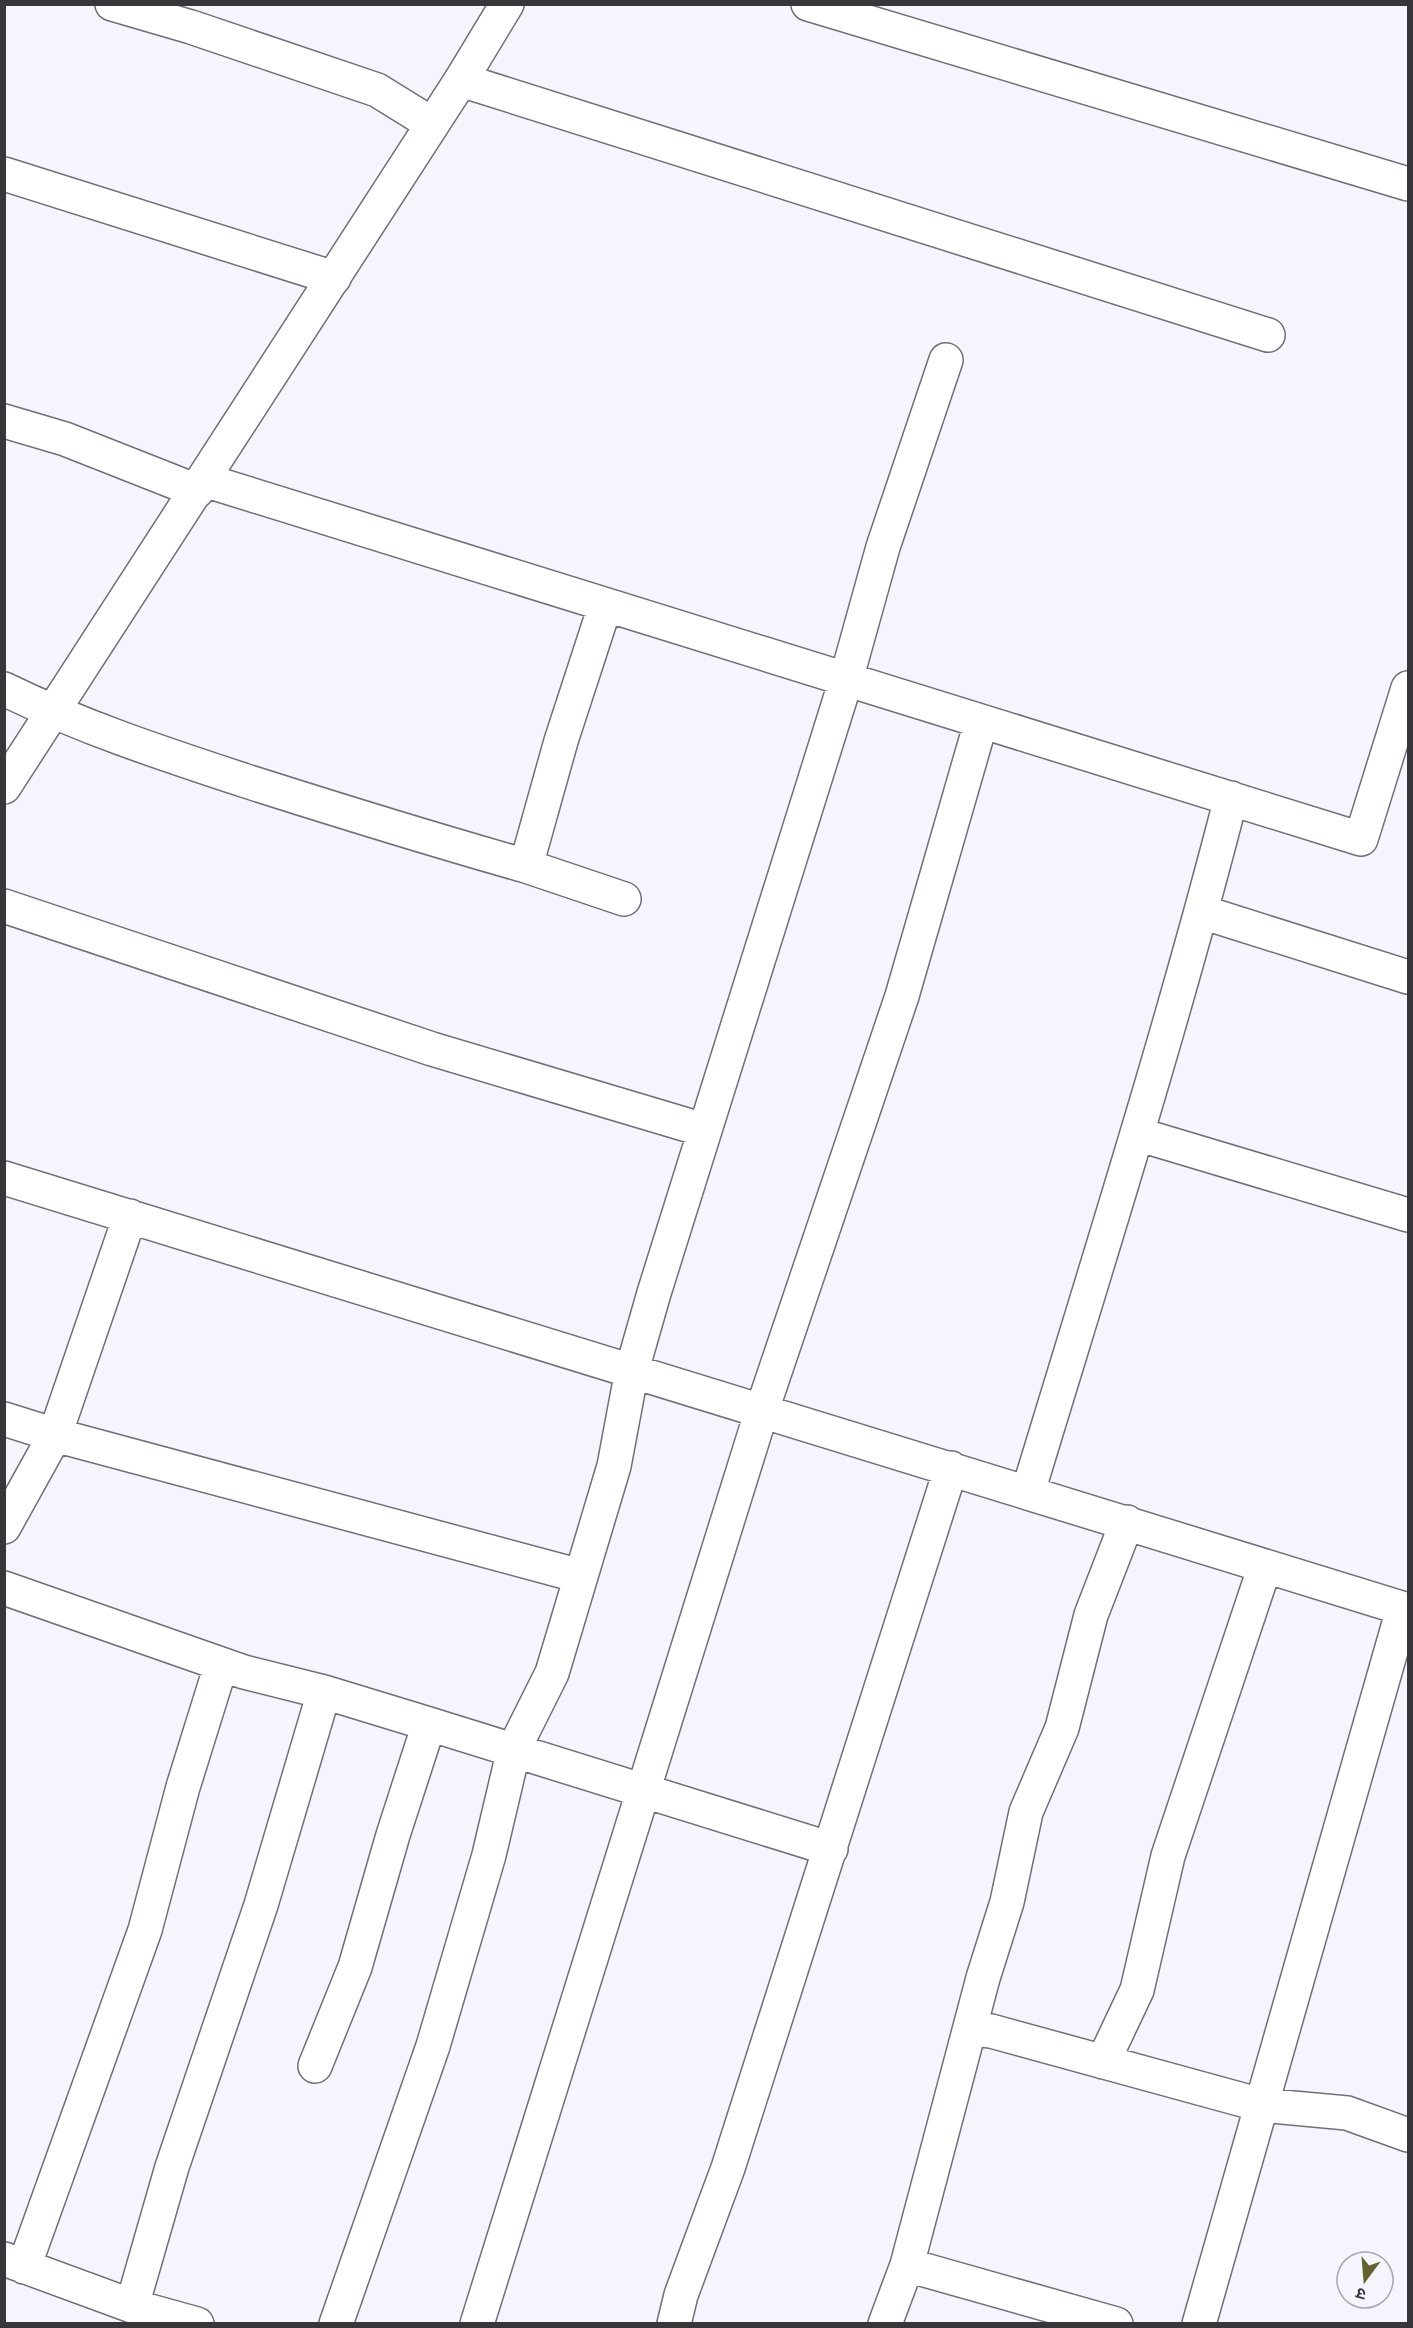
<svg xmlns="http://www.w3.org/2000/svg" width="1413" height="2328" font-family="'PT Sans Narrow','Noto Sans Devanagari',sans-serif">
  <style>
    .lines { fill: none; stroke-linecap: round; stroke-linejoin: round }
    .minor-casing { stroke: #6f7077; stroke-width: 36 }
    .secondary-casing { stroke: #6f7077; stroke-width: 36 }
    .minor { stroke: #fff; stroke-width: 33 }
    .secondary { stroke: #fff; stroke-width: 33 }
  </style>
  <rect width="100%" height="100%" fill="#f4f5fd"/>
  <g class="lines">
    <g class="minor-casing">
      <path id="minor" d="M112 4 191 27 377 90 432 124
        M808 4 1408 184
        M461 80 1268 335
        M4 174 334 278
        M4 421 65 439 197 491
        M204 480 1361 839 1408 688
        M4 689C82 727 161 753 243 780 337 810 431 839 526 866L561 741 605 606
        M526 866 624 899
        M4 906 432 1049 704 1130
        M1202 912 1408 977
        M1137 1134 1408 1215
        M4 1178 1408 1610
        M4 1419 55 1435 580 1576
        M1028 1492C1098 1261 1171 1032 1231 798
        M4 1527 55 1435 130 1216
        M4 1588 244 1672 324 1692 429 1724 831 1849
        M971 2029 991 2031 1261 2105 1347 2113 1408 2135
        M1103 2062 1137 1990 1168 1856 1265 1566
        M315 2066 355 1967 393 1835 429 1724
        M4 2259 132 2306 197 2324
        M907 2265 1116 2324
        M24 2267 145 1930 183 1787 221 1665
        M132 2306 172 2167 261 1905 324 1692
        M336 2324 433 2046 489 1855 514 1749 552 1673 614 1466 632 1370 654 1293 846 680 883 547 946 360
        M477 2324 762 1410 902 996 981 722
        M674 2324 681 2295 728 2168 951 1468
        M885 2324 907 2265 983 1978 1007 1902 1026 1812 1062 1728 1091 1615 1127 1522
        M1199 2324 1403 1609"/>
    </g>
    <g class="secondary-casing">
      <path id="secondary" d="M4 787 461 80 507 4"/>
    </g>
    <use href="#minor" class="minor"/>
    <use href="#secondary" class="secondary"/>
  </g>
  <rect width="1413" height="2328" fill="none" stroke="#36373a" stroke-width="12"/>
  <g transform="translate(1365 2280) rotate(196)"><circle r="28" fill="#f4f5fd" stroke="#a8a9af" stroke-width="1.5"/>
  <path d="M0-4.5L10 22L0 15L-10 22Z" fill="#63622f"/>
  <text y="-9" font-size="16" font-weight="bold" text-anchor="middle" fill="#36373a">उ</text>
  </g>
</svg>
